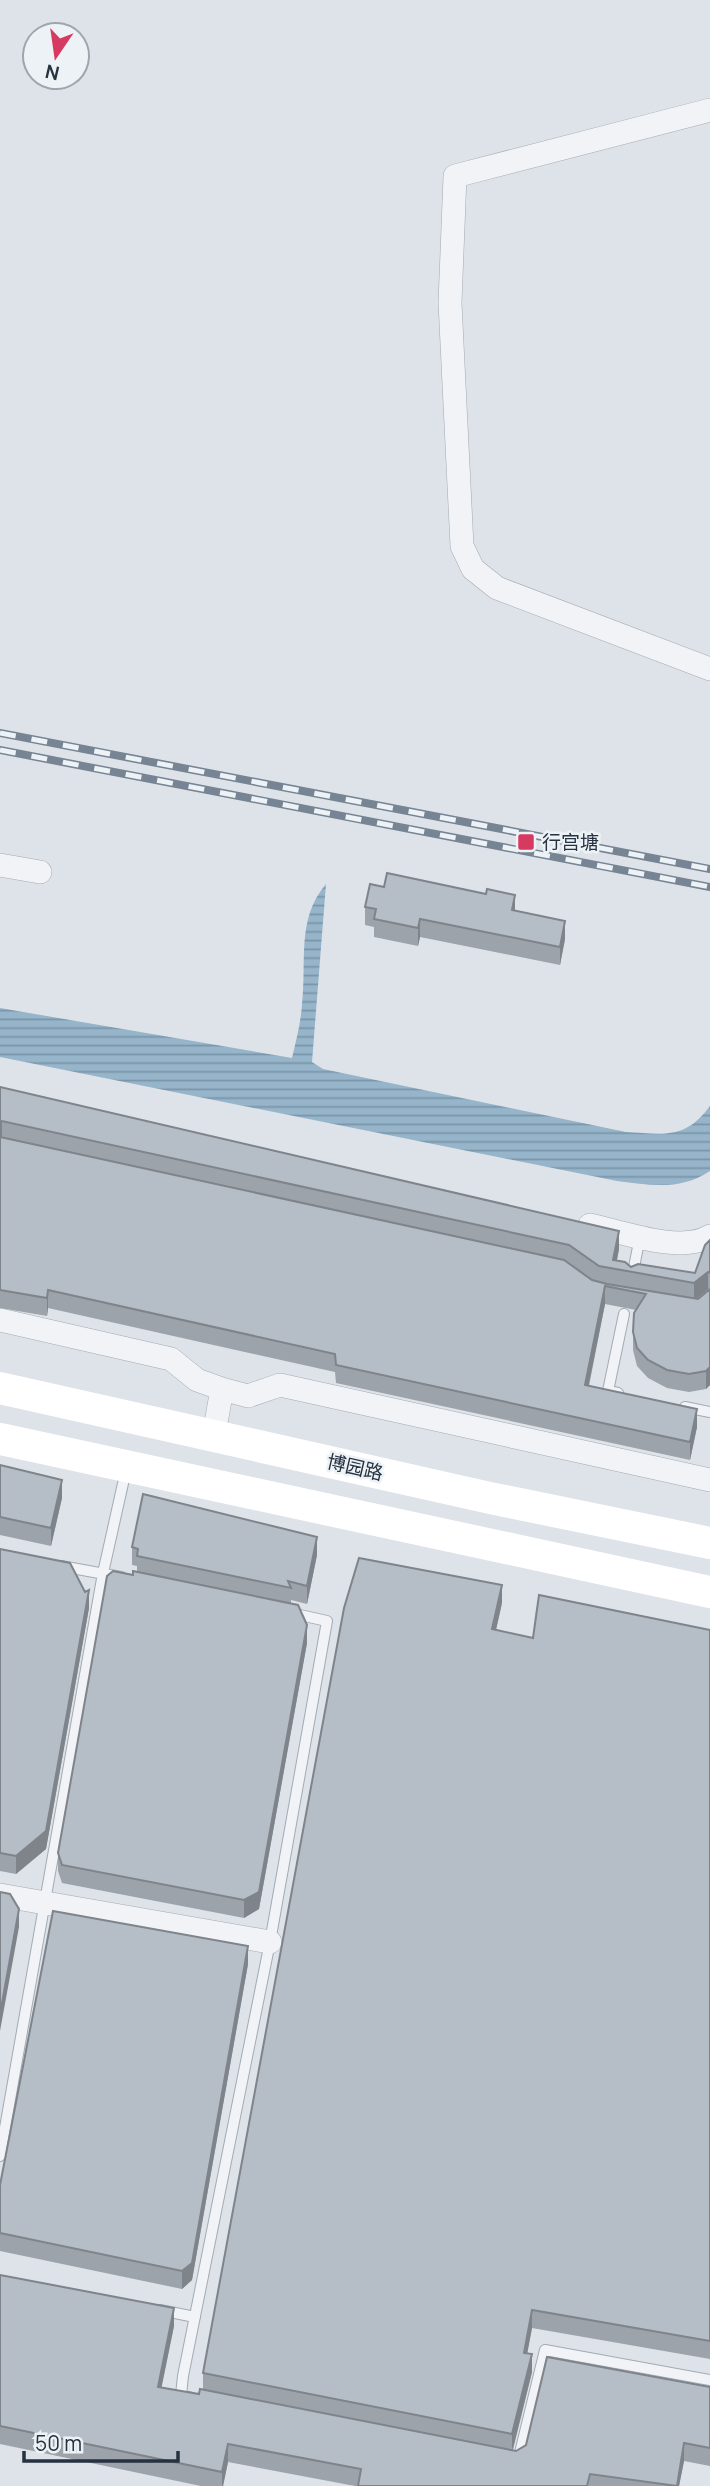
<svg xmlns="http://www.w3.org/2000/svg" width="710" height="2486" font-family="Manrope,'Noto Sans SC',sans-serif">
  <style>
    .water { fill: url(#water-rules) }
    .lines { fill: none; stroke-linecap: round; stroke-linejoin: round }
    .service-casing { stroke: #a3aab3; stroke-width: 12 }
    .minor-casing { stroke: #a3aab3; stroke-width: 24 }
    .service { stroke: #f1f3f7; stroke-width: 10 }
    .minor { stroke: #f1f3f7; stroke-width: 23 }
    .secondary { stroke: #fff; stroke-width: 32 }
    .rail-casing { stroke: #768493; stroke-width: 8 }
    .rail { stroke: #edf2f6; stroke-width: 5; stroke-dasharray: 16; stroke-linecap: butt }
    .wall { fill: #9ca3aa }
    .shaded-wall { fill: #7f848b }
    .building { fill: #b5bdc6; stroke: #7f848b; stroke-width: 2 }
    .poi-dot { fill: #d63a60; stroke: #edf2f6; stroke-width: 2.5 }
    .labels { text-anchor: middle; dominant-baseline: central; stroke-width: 5; stroke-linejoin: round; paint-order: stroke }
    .poi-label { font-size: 19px; fill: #263240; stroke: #edf2f6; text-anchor: start }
    .street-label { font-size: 19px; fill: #263240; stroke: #edf2f6 }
  </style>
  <defs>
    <pattern id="water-rules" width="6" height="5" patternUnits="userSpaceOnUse" patternTransform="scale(1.75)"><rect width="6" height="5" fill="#96b5cb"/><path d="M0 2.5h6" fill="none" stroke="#7a94a6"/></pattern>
  </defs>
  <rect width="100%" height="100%" fill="#dee3e9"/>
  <path class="water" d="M326 884 312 1062 323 1069 626 1132C664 1134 685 1140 710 1106V1171C680 1191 651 1185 617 1181L0 1057V1008L292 1058C296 1041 301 1022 302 1004 307 961 296 919 326 884Z"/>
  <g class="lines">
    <g class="service-casing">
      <path id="service" d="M632 1277 640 1237
        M618 1393 608 1391 624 1314
        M685 1407 710 1412
        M61 1566 121 1577
        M0 2156 103 1573 126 1470
        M160 2310 195 2317
        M189 2397 181 2395 183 2376 270 1942 327 1621 291 1613
        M518 2461 545 2350 710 2380"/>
    </g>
    <g class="minor-casing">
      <path id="minor" d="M710 110 455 176 450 303 462 546 473 569 497 588 710 669
        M0 865 40 872
        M590 1225C622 1232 681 1254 710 1236
        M0 1320 171 1359 197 1380 222 1389 248 1396 280 1385 710 1480
        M214 1434 222 1389
        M0 1895 270 1942"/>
    </g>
    <use href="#service" class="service"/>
    <use href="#minor" class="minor"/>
    <path class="secondary" d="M0 1388 490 1498 710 1543
      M0 1439 710 1592"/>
    <g class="rail-casing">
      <path id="rail" d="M0 733 710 869
        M0 750 710 887"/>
    </g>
    <use href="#rail" class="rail"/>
  </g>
  <path class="wall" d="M365 907 515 911 565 939 560 965 420 937 418 946 374 937V927L365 925Z
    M0 1087 619 1249 617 1260 631 1267 695 1273 710 1240V1385L706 1389 689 1392 667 1388 648 1378 637 1366 633 1350V1332L636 1310 605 1304 589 1386 697 1427 690 1460 336 1383 335 1372 48 1308 47 1316 0 1308Z
    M0 1465 62 1498 51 1546 0 1535Z
    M132 1547 317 1555 307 1604 291 1600V1604L307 1643 259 1909 244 1918 62 1883 58 1871V1853L133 1575 137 1572V1566L132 1565Z
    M0 1549 89 1608 46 1849 16 1874 0 1871Z
    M502 1603 496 1630 533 1638 710 1630V2359L532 2328 527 2353 532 2372 513 2450 516 2451 710 2387V2466L684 2461 679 2486H355L228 2462 223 2486H201L0 2444V2275L174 2326 161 2387 199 2394 203 2389V2373Z
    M248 1964 192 2280 182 2289 0 2251V2185Z"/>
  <path class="shaded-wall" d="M515 895V913L512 910Z
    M420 919V937L418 946V928Z
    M565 921V939L560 965V947Z
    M2 1121V1139L0 1140V1123Z
    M619 1231V1249L615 1269 613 1260Z
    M708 1272V1289L694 1301V1283Z
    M605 1286V1304L585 1403V1385Z
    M48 1290V1308L47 1316V1298Z
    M710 1367V1385L706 1389V1371Z
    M697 1409V1427L690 1460V1442Z
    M62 1480V1498L51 1546V1528Z
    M317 1537V1555L307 1604V1586Z
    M502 1585V1603L492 1647V1629Z
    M89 1590V1608L46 1849 16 1874V1856Z
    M307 1625V1643L259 1909 244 1918V1900Z
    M19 1909V1927L0 2031V2014Z
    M248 1946V1964L192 2280 182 2289V2271Z
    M174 2308V2326L158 2405V2387Z
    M532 2310V2328L524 2371V2353Z
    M532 2354V2372L512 2452V2434Z
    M684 2443V2461L679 2486H677Z
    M228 2444V2462L223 2486H222V2472Z"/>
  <path class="building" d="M387 873 486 894 487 889 515 895 512 910 565 921 560 947 420 919 418 928 374 919 376 909 365 907 370 884 384 887Z
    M0 1087 619 1231 613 1260 625 1262 631 1267 638 1264 695 1273 705 1245 710 1240V1273L708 1272 694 1283 599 1266 569 1245 2 1121 0 1123Z
    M0 1137 564 1260 592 1280 607 1284 698 1299 710 1289V1367L706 1371 689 1374 667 1370 648 1360 637 1348 633 1332 634 1313 646 1294 605 1286 585 1385 697 1409 690 1442 336 1365 335 1354 48 1290 47 1298 0 1290Z
    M0 1465 62 1480 51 1528 0 1517Z
    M143 1494 317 1537 307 1586 288 1581 291 1588 137 1556 138 1549 132 1547Z
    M0 1549 70 1563 85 1592 89 1590 46 1831 16 1856 0 1853Z
    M359 1558 502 1585 492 1629 533 1638 539 1595 710 1630V2341L532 2310 524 2353 532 2354 512 2434 203 2373 344 1608Z
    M113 1571 133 1575V1571L298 1605 307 1625 259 1892 244 1900 62 1865 58 1853 107 1576Z
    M0 1892 10 1894 19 1909 0 2014Z
    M53 1911 248 1946 192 2263 182 2271 0 2233V2185Z
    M0 2275 174 2308 158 2387 199 2394 200 2389 516 2451 526 2445 547 2357 710 2387V2448L684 2443 677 2486 590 2474 587 2486H358L361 2469 228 2444 222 2472 0 2426Z"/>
  <rect class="poi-dot" x="517" y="833" width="18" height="18" rx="3.5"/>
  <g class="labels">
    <g class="poi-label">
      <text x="542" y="842">行宫塘</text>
    </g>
    <g class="street-label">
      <text transform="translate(355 1467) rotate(13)">博园路</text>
    </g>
  </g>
  <g transform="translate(56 56) rotate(193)"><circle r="33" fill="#edf2f6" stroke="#9da5ad" stroke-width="2"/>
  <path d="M0-5L12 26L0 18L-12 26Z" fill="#d63a60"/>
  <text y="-10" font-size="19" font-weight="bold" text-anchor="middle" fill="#263240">N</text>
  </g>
  <path d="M24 2451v10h154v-10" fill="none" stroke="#263240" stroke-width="3.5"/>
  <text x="35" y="2451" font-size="21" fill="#263240" stroke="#edf2f6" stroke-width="5" paint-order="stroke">50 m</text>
</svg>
